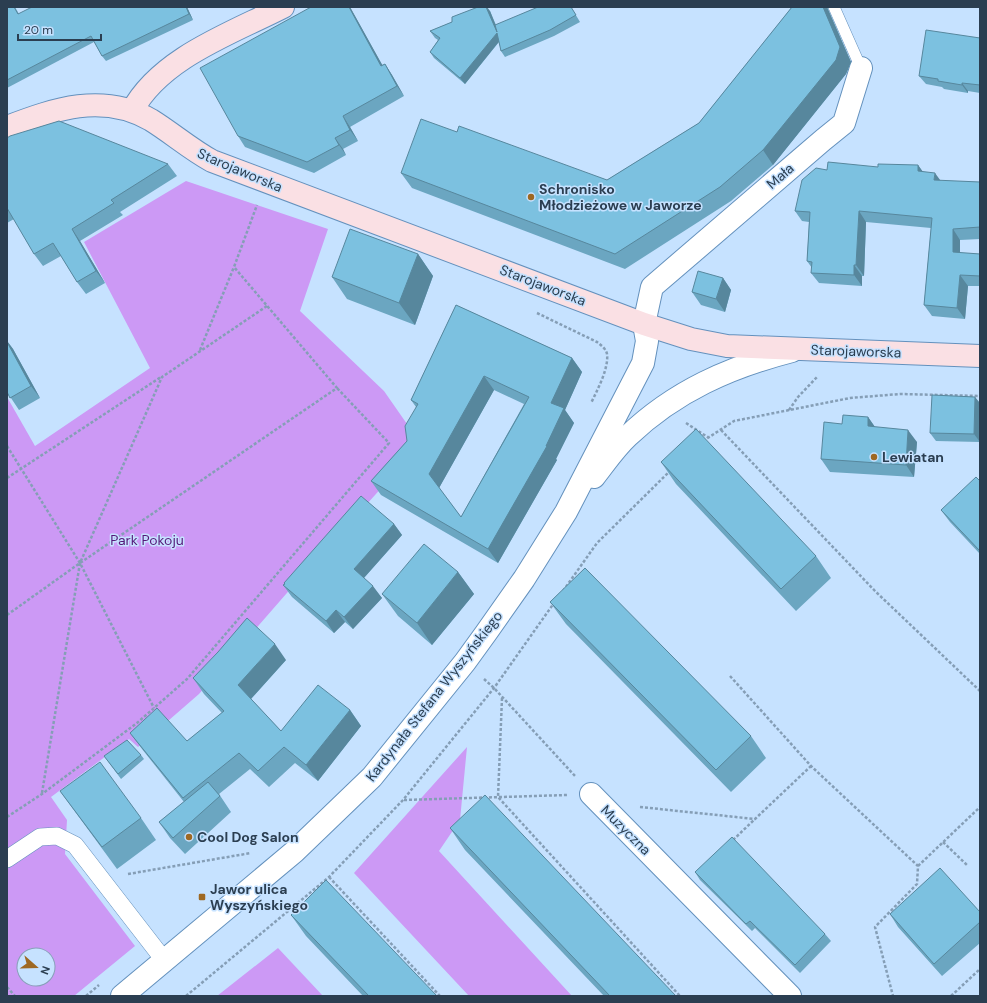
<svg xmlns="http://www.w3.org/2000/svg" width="987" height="1003" font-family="'DM Sans',sans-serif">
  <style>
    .green { fill: #cc99f5; fill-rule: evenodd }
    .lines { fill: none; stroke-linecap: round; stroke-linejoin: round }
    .service-casing { stroke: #6491bd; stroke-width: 12 }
    .pedestrian-casing { stroke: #6491bd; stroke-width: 18 }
    .minor-casing { stroke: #6491bd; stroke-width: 24 }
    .tertiary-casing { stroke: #6491bd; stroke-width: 24 }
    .secondary-casing { stroke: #6491bd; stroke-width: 24 }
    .path { stroke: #859eb6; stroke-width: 2.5; stroke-dasharray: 3 2; stroke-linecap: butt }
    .service { stroke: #fff; stroke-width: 11 }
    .pedestrian { stroke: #fff; stroke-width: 17 }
    .minor { stroke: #fff; stroke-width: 22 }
    .tertiary { stroke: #fff; stroke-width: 22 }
    .secondary { stroke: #fae0e4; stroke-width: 22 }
    .wall { fill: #6ba6c1; fill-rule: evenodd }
    .shaded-wall { fill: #57879d }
    .building { fill: #7cc1e0; stroke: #57879d; fill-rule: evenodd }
    .poi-dot { fill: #9e6822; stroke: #c6e2ff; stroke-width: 1.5 }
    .labels { text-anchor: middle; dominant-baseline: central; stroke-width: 3; stroke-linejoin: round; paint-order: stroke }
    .street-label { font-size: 14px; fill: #2b3e51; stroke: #c6e2ff }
    .poi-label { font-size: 14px; font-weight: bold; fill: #2b3e51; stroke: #c6e2ff; text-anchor: start }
    .park-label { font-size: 14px; fill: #551879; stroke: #c6e2ff }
  </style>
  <rect width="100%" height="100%" fill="#c6e2ff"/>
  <path class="green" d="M186 181 328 229 300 311 384 391 407 424 413 453 300 578 199 694 138 747 129 739 51 797 67 820 65 854 135 946 74 996H7V397L35 446 150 368 84 242ZM24 955H48V979H24Z
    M467 747 460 820 439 851 572 996H469L354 873Z
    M278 948 323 996H217Z"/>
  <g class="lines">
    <g class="service-casing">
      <path id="service" d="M834 7 861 68"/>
    </g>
    <g class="pedestrian-casing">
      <path id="pedestrian" d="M7 859 40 837 57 836 75 845 164 960"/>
    </g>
    <g class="minor-casing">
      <path id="minor" d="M644 324 652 287 823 140 844 123 861 68
        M591 794 790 996"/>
    </g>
    <g class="tertiary-casing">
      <path id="tertiary" d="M594 477C605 463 615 448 628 436 675 391 730 367 792 351
        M122 996 294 852 372 777 465 662 486 633 524 579 566 512 643 363 647 341 644 324"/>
    </g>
    <g class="secondary-casing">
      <path id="secondary" d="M132 111C160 58 232 33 283 7
        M7 127C54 109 103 92 151 120 172 133 190 149 212 161L644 324 691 339 727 346 980 356"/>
    </g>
    <path class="path" d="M537 313 597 342C601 345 606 349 607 354 609 368 597 391 591 403
      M200 350 234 267
      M789 410 798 397 818 376
      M686 423 709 438
      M721 430 875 591 980 691
      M703 441 734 421 850 398 900 394 980 396
      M7 446 80 563 154 708
      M7 478 161 377
      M563 591 597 543 670 471
      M7 615 80 563 337 388 234 267 257 205
      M730 676 811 766 918 866 917 884 875 927 893 996
      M484 679 494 688 575 776
      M502 698 498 797 680 996
      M42 793 80 563 162 377 267 306
      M404 800 567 795
      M640 807 755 819 811 766
      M7 817 42 794 137 723 187 679 389 443 337 388
      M733 840 755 819
      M943 842 968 866
      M918 866 980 807
      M128 874 251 853
      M329 877 440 996
      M7 987 15 996
      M86 996 99 985
      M186 996 329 877 403 800 494 688 554 603
      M951 996 980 969"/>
    <use href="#service" class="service"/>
    <use href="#pedestrian" class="pedestrian"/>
    <use href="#minor" class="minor"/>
    <use href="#tertiary" class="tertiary"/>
    <use href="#secondary" class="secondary"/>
  </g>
  <path class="wall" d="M7 7H15L19 14 187 7 193 20 106 61 102 56 94 42 7 88Z
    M311 7H350L382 65 385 64 392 75 404 96 350 127 358 141 343 149 346 155 314 173 245 147 238 136Z
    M571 7 580 22 554 36 505 57 501 51 499 42 465 84 434 58 430 52 438 40 435 38 430 31 452 22 490 11 496 25Z
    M792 7H827L851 62 846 74 773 165 731 201 625 269 412 188 401 173 457 132 607 180 699 123Z
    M980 38V93L968 91V93L944 89 942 87 926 84 919 76Z
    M7 138 168 164 177 176 120 212 123 215 80 241 105 283 86 294 77 282 61 256 43 266 34 254 14 219 7 223Z
    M918 165 922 171 940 181 980 182V239L960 240V253L980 254V286H968L965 319 932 316 924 305 931 228 866 222 864 276H862V286L819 283 811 273 812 268 807 261 809 222 802 221 795 211 878 167Z
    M418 254 433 276 415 325 347 299 332 277Z
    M723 278 731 290 725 312 701 305 692 292Z
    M456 305 572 358 582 372 565 410 574 423 556 459 557 460 498 563 381 495 371 481 407 441 416 407 411 400ZM494 390 524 404 461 517 439 488Z
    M7 341 13 349 40 398 19 410 7 392Z
    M975 397 980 442 936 441 930 433Z
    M868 417 875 427 917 442 914 477 830 472 821 459 842 424Z
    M661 462 816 556 831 578 796 611 676 484Z
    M980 481V554L950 522 941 510Z
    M394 524 402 535 364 578 382 598 353 629 345 622 334 633 292 597 283 585Z
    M458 572 474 594 432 645 398 616 382 594Z
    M550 602 751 736 766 758 731 792 566 624Z
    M286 660 251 699 281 731 350 710 361 726 318 781 295 763 269 787 250 769 219 794 231 812 185 854 170 838 159 822 184 802 142 749 130 733 187 741 222 713 204 694 193 678Z
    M141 755 144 759 121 779 104 756Z
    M60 791 141 818 156 840 117 869 76 813Z
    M450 828 676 996H604L465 850Z
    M695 872 825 934 831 941 800 973 755 928 752 931 700 880Z
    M980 912V943L942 976 898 927 890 914Z
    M291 915 437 996H363L306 936Z"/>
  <path class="shaded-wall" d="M186 7H187L193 20 189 14Z
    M349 7H350L389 77 381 66Z
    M486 7H487L490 11 501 39 497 32Z
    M823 7H827L851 62 846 74 773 165 763 150Z
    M497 33 501 39 465 84 460 78Z
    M385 64 392 75 404 96 397 86Z
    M962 83 968 91V93L962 85Z
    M343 116 350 127 358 141 350 130Z
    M335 138 343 149 346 155 339 145Z
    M918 165 926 176 918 171Z
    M935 173 943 184 934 180Z
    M859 211 866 222 864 276 856 265Z
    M72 229 80 241 105 283 96 271Z
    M953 229 960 240V263L953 252Z
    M418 254 433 276 415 325 399 303Z
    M854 265 862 276V286L854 275Z
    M960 275 968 286 965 319 957 308Z
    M723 278 731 290 725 312 716 299Z
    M7 341 13 349 40 398 31 386 7 342Z
    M572 358 582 372 565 410 574 423 556 459 557 460 498 563 488 549 546 446 551 403Z
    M484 376 494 390 439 488 429 474Z
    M975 397 980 403V442L974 434Z
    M868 417 877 430 868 426Z
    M908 430 917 442 914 477 906 465Z
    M394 524 402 535 362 580 354 569Z
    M458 572 474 594 432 645 417 623Z
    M373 586 382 598 353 629 344 617Z
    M336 610 345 622 334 633 326 621Z
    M275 644 286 660 249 701 238 685Z
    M350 710 361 726 318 781 306 765Z"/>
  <path class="building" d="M7 7H14L18 14 32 7H186L189 14 102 56 91 36 7 80Z
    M311 7H349L381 66 385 64 397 86 343 116 350 130 335 138 339 145 307 162 238 136 200 68Z
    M478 7H486L497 32 495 25 538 7H571L576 15 550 30 501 51 497 33 460 78 430 52 440 38 430 31 452 22V17Z
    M792 7H823L840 47 836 60 763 150 720 187 615 254 401 173 421 119 457 132 459 126 607 180 699 123Z
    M926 30 980 38V85L962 83V85L938 81V79L919 76Z
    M59 121 168 164 111 200 114 203 72 229 96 271 77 282 53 243 34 254 7 208V138L10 136Z
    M828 162 878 167V164L918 165V171L935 173 934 180 980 182V227L953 229V252L980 254V276L960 275 957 308 924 305 932 218 859 211 856 265H854V275L811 273 812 262 807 261 810 212 795 211 802 180 816 168 827 170Z
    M350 229 418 254 399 303 332 277Z
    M698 271 723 278 716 299 692 292Z
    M456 305 572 358 551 403 564 408 546 446H547L488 549 371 481 407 441 405 426 418 404 411 400ZM484 376 529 397 461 517 429 474Z
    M7 342 31 386 10 398 7 392Z
    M932 395 975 397 974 434 930 433Z
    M843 415 868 417V426L908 430 906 465 821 459 824 422 842 424Z
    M696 429 816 556 781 589 661 462Z
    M976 477 980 481V551L941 510Z
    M361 496 394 524 354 569 373 586 344 617 336 610 326 621 283 585 285 584 284 583Z
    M424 544 458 572 417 623 382 594Z
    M585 568 751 736 716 770 550 602Z
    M247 618 275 644 238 685 281 731 318 685 350 710 306 765 284 747 258 771 239 753 183 798 130 733 157 708 187 741 224 711 193 678 218 652Z
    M127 740 141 755 118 774 104 756Z
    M100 762 141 818 102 847 60 791Z
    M208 782 220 796 173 838 159 822Z
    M485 795 676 996H610L450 828Z
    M732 837 825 934 795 965 750 921 746 924 695 872Z
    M940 868 980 912V922L934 964 890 914Z
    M326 880 437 996H369L291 915Z"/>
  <g class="poi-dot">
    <circle cx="531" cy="197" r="4"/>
    <circle cx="874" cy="457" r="4"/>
    <circle cx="189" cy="837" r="4"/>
    <rect x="198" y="893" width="8" height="8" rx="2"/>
  </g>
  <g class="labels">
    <g class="street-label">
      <text transform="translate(240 170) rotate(23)">Starojaworska</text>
      <text transform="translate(780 176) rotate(-41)">Mała</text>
      <text transform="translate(543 285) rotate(21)">Starojaworska</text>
      <text transform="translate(856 351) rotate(2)">Starojaworska</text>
      <text transform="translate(434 696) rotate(-52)">Kardynała Stefana Wyszyńskiego</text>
      <text transform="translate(626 830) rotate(45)">Muzyczna</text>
    </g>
    <g class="poi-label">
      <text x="539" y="189">Schronisko<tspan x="539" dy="16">Młodzieżowe w Jaworze</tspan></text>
      <text x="882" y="457">Lewiatan</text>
      <text x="197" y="837">Cool Dog Salon</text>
      <text x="210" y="889">Jawor ulica<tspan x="210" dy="16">Wyszyńskiego</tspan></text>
    </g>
    <g class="park-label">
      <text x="147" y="540">Park Pokoju</text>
    </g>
  </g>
  <rect width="987" height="1003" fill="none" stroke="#2b3e51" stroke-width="16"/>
  <g transform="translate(36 967) rotate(110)"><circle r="19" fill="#c6e2ff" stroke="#88a0b9"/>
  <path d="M0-3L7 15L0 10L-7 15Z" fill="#9e6822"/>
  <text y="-6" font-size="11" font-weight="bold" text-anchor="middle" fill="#2b3e51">N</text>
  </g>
  <path d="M18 34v6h83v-6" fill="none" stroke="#2b3e51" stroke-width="2"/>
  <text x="24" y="34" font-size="12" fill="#2b3e51" stroke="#c6e2ff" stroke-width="3" paint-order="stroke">20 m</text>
</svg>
